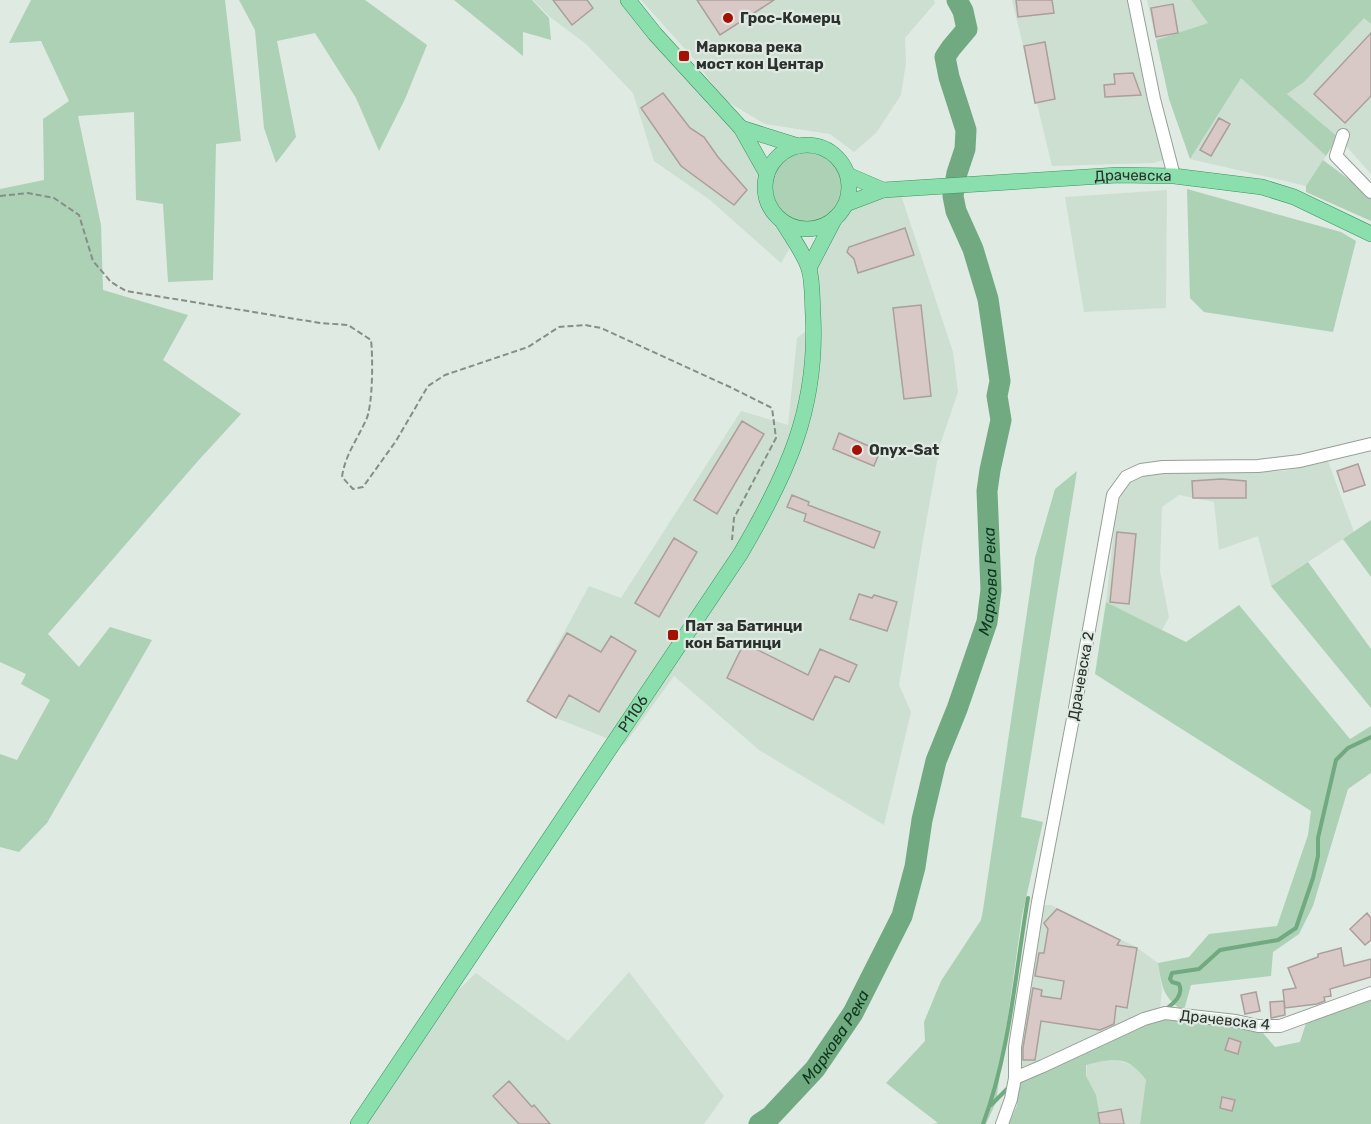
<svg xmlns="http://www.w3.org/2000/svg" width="1371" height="1124" font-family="Rubik,sans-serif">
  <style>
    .built { fill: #cddfd1 }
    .green { fill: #acd1b5 }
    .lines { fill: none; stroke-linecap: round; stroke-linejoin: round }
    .stream { stroke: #71a981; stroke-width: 4 }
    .river { stroke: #71a981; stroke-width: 21 }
    .building { fill: #d8c9c7; stroke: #ac9e9b; stroke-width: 1.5 }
    .minor-casing { stroke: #95a098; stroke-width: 14 }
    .major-casing { stroke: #37945c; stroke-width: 16 }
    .path { stroke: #878e89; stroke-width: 2; stroke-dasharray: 6 3; stroke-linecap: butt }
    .minor { stroke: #fff; stroke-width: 12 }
    .major { stroke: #8adfac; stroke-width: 15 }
    .poi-dot { fill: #a41001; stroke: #dfeae2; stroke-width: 2 }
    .labels { text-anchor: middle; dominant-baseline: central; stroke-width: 4.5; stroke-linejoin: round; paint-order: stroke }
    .poi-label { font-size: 15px; font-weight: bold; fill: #2d312e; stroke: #dfeae2; text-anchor: start }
    .street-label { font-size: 15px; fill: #2d312e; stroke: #dfeae2 }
    .water-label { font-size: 16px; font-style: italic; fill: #0b371d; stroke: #dfeae2 }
  </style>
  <rect width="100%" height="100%" fill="#dfeae2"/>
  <path class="built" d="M533 0H628L741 128 767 174 765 191 771 207 782 221 794 241 781 263 710 200 654 161 633 93 586 44 550 17Z
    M641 0H934L935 3 905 38 906 63 901 95 876 133 854 152 830 134 765 124 723 99 695 60Z
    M1012 0H1131L1167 159 1153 163 1052 166Z
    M1147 0H1191L1208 23 1156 40Z
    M1364 17 1371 24V174L1338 137 1287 94 1304 82Z
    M1241 77 1326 156 1306 186 1190 159Z
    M899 189 953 352 958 392 940 445 923 540 899 685 911 712 884 825 759 750 674 676 624 745 556 718 527 701 589 586 621 598 741 411 788 425 797 338 822 319 813 323 811 284 835 218 846 204Z
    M1167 190 1166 308 1084 312 1065 197Z
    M1328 461 1354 532 1271 586 1258 536 1219 550 1214 502 1179 495 1162 507 1160 571 1169 617 1162 630 1106 602 1115 521 1122 490 1133 478 1175 472 1284 471Z
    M1041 905H1051L1136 947 1158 963 1162 990 1160 1008 1029 1066 1018 1068Z
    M629 972 724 1096 704 1124H365L448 1000 476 973 568 1041Z
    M1112 1058 1137 1067 1146 1080 1140 1124H1096L1086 1076 1087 1064Z"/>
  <path class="green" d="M31 0H225L241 141 216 144 213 280 168 282 163 204 136 200 134 112 78 116 101 225 103 290 188 315 163 360 241 414 197 462 48 634 79 667 110 627 152 640 47 823 19 852 0 847V754L17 760 50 700 21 684 26 674 0 662V189L44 180 43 119 69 101 41 41 9 43Z
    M239 0H365L427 45 405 99 379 151 356 98 315 33 277 41 296 137 276 163 264 128 255 30Z
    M454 0H532L549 18 551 40 523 32V56Z
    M1191 0H1371V24L1364 18 1304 82 1287 94 1338 137 1326 156 1241 78 1190 159 1169 99 1156 40 1208 23Z
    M771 187a36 36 0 1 1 72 0a36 36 0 1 1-72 0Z
    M1323 160 1371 196V221L1306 192V186Z
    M1187 189 1341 232 1356 241 1333 332 1204 312 1190 298Z
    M1077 471 1021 817 1043 822 1022 916 996 1102 986 1124H933L938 1123 886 1083 925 1041 924 1022 941 981 981 920 983 910 1035 558 1055 489Z
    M1371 520V577L1343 539Z
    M1308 562 1371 649V708L1271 586Z
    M1106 602 1186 642 1239 605 1350 739 1371 726V773L1348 789 1313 906 1299 934 1273 952 1271 976 1191 985 1184 1010 1237 1023 1263 1033 1275 1047 1300 1042 1307 1020 1371 988V1124H1140L1146 1080C1128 1055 1113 1058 1086 1065V1076L1096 1095 1101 1124H1009L1017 1105 1018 1068 1029 1066 1182 1010C1162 996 1162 986 1158 963L1189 957 1209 934 1277 926 1308 835 1311 811 1095 674Z"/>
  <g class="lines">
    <path class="stream" d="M1166 1009C1174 1003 1184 995 1179 984L1172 982 1170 979 1172 973 1199 969 1220 950 1278 940 1296 928 1313 878 1318 856V838L1336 760 1348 748 1371 737
      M991 1105 1009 1087
      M983 1124C1010 1052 1015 974 1028 898"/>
    <path class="river" id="s1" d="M759 1124 771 1116 815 1069 853 1013 902 916 915 867 922 820 936 761 957 709 987 622 991 590 987 491 990 470 1001 420 997 396 1000 381 988 299 973 249 956 211 953 196 957 173 965 149 966 130 949 77 945 57 951 48 967 29 963 11 957 0"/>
  </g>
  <path class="building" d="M553 0H587L593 8 572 25Z
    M697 0H774L720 35Z
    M1016 0H1052L1054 13 1018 17Z
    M1173 4 1178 33 1156 37 1151 8Z
    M1371 33V96L1345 123 1314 94Z
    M1045 42 1055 99 1035 103 1024 46Z
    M1133 73 1141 95 1105 97 1104 85 1115 84 1114 74Z
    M663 93 690 128 704 137 718 157 747 190 734 205 681 166 641 108Z
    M1219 118 1230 124 1211 156 1200 150Z
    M905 228 914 255 858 273 854 259 847 252 849 247Z
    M921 305 931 396 904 399 893 308Z
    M742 421 764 434 717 514 694 500Z
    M839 433 880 451 874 466 833 449Z
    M1358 464 1365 485 1344 492 1337 471Z
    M1221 479 1246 481V498H1193L1192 481Z
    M792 495 809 502 808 505 880 532 874 548 804 521 806 514 787 507Z
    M1117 532 1136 534 1129 604 1110 602Z
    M674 538 697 552 659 617 635 603Z
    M859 594 872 598 874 595 897 602 887 631 850 619Z
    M567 633 601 652 611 636 636 651 599 712 569 695 556 718 527 701Z
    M744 643 808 675 820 649 857 665 849 682 835 676 813 720 727 678Z
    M1057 909 1120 940 1117 945 1137 948 1127 1008 1116 1006 1114 1024 1100 1030 1041 1021 1035 1060H1023V1048L1033 988 1042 990 1041 996 1061 999 1064 981 1035 976 1039 953H1044L1048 929 1044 923Z
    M1367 913 1371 918V940L1365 945 1350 929Z
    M1341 948 1344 966 1371 959V977L1330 989 1331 996 1324 997 1325 1001 1317 1004 1285 1008 1283 990 1296 988 1288 968 1318 957V954Z
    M1256 992 1260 1011 1245 1014 1241 995Z
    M1284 1001 1285 1015 1271 1018 1270 1002Z
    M1229 1038 1241 1042 1238 1054 1225 1050Z
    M509 1081 532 1107 534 1105 550 1124H519L493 1096Z
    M1222 1097 1235 1100 1232 1111 1220 1108Z
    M1121 1109 1124 1124H1100L1098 1113Z"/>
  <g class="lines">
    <g class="minor-casing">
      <path id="minor" d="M1134 0 1154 99 1174 176
        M1343 135 1336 156 1371 192
        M1015 1078 1043 1066 1144 1019 1165 1013 1236 1021 1258 1026H1280L1371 993
        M1002 1124 1011 1099 1015 1078V1047L1038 902 1075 708 1113 495 1126 477 1141 470 1163 467 1258 466 1300 461 1371 444"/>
    </g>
    <g class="major-casing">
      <g id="major">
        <path d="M628 0 655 34 741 128 767 174"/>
        <path d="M741 128 798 146"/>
        <circle cx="807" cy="187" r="42"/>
        <path d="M848 175 883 190"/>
        <path id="s2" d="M846 204 883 190 1118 175 1174 176 1262 187 1294 197 1371 234"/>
        <path d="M809 268 835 218"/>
        <path id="s3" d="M358 1124 741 553C787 474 818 409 813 315 812 300 813 283 809 269 804 253 791 236 782 221"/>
      </g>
    </g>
    <path class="path" d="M0 196 28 193 54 198 79 215 93 261 111 282 126 291 320 323 348 325 371 340C373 356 373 406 366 420 357 440 345 455 342 477L353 489 363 487 396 441 428 386 445 375 528 347 559 327 585 325 601 328 730 387 772 408 776 438 734 518 732 540"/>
    <use href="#minor" class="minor"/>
    <use href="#major" class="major"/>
  </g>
  <g class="poi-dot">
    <circle cx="728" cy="18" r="6"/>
    <rect x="678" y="50" width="12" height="12" rx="3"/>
    <circle cx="857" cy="450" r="6"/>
    <rect x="667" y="629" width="12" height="12" rx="3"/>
  </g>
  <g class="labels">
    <g class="poi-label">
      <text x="740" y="18">Грос-Комерц</text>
      <text x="696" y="47">Маркова река<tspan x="696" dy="17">мост кон Центар</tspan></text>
      <text x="869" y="450">Onyx-Sat</text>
      <text x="685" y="626">Пат за Батинци<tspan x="685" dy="17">кон Батинци</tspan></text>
    </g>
    <g class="street-label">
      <text stroke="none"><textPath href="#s2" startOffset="290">Драчевска</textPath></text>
      <text transform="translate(1081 676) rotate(-80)">Драчевска 2</text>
      <text stroke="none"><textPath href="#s3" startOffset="494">P1106</textPath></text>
      <text transform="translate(1225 1020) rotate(6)">Драчевска 4</text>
    </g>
    <g class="water-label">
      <text stroke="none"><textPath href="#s1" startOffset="603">Маркова Река</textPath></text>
      <text stroke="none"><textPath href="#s1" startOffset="117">Маркова Река</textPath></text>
    </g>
  </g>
</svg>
